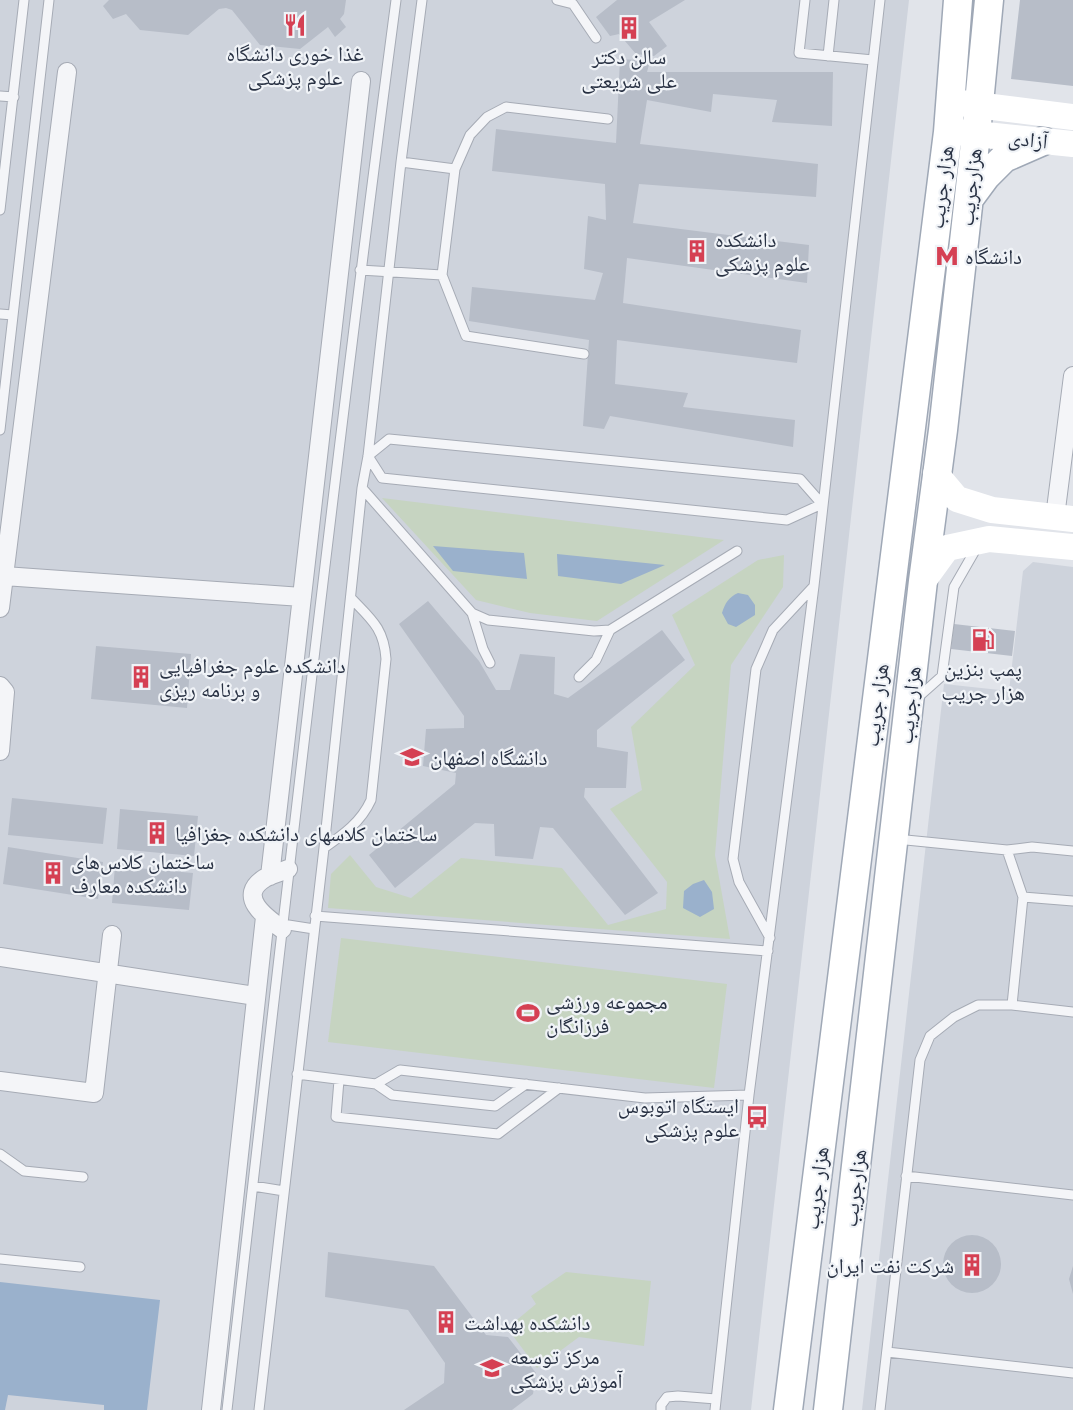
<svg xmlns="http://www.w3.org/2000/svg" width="1073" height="1410" font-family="Figtree,'Noto Naskh Arabic',sans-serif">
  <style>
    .built { fill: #ced3dc }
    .green { fill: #c6d4c1 }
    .water { fill: #9ab1cc }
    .building { fill: #b7bdc8 }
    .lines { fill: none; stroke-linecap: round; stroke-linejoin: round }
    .lane-casing { stroke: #a6abb5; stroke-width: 11 }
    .street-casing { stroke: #a6abb5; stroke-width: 20 }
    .primary-casing { stroke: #9fa8b6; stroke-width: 31 }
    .lane { stroke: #f4f5f8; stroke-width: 9 }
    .street { stroke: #f4f5f8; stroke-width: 18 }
    .secondary { stroke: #fff; stroke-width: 26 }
    .primary { stroke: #fff; stroke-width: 28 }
    .labels { text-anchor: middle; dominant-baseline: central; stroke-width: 4.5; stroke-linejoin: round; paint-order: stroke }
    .poi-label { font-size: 21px; fill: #283143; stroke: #f0f3f7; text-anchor: start }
    .street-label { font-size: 21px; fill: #283143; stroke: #f0f3f7 }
  </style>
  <rect width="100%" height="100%" fill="#e1e4ea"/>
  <path class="built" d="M0 0H909L751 1410H0Z
    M1033 562 1073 567V1410H862L944 684 1009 691 1023 571Z"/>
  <path class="green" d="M382 498 724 540 597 621 530 613 476 600Z
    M784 555 783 587 731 665 715 855 730 939 328 908 331 874 350 855 376 887 411 898 461 858 562 868 608 925 666 909 667 882 610 809 642 790 631 727 695 665 672 615 758 560Z
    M341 938 727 984 714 1088 328 1042Z
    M566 1272 651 1281 644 1346 579 1337 537 1368 507 1328 536 1304 531 1296Z"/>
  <path class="water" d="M433 546 524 553 527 579 453 571Z
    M557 554 665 565 621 584 558 576Z
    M738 593 748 595 755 605V615L736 627 728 624 722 613C725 603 729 597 738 593Z
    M704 880 712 892 714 909 700 917 683 908 684 891 693 884Z
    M0 1282 160 1300 147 1410H104V1405L8 1395 5 1410H0Z"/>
  <path class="building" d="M109 0H346L344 14 340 19 346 27 335 37 328 27 300 49 260 45 232 10 226 8 219 9 188 35 140 30 126 14 113 19 103 6Z
    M617 0H685L649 22 667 46 654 56 636 54 619 34 610 36 596 17Z
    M1020 0H1073V86L1011 79Z
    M620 59 650 61 647 72H833L832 126 772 122 777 100 713 94 711 112 647 100 640 144 818 164 816 197 639 184 633 223 809 245 807 283 627 258 623 303 801 330 797 363 617 340 615 384 688 393 683 407 795 420 793 447 610 416 604 429 583 426 589 340 469 321 472 287 595 300 603 273 584 269 588 216 606 220 605 184 492 171 496 129 616 143Z
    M428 601 479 661 496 690H510L520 654 555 657 554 694 568 698 662 630 685 660 597 730V747L628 752 626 788H585L584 797 658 893 625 915 553 828 540 827 533 859 495 856 494 824 475 823 395 888 369 855 455 784 456 773 423 766 426 729 464 728V716L399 624Z
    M954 624 1015 631 1012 656 951 649Z
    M96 646 191 654 187 708 91 699Z
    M12 798 107 808 103 844 8 835Z
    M120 809 198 816 194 856 117 849Z
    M8 847 103 862 98 899 3 884Z
    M115 866 193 873 189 910 112 903Z
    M943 1264a29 29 0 1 1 58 0a29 29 0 1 1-58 0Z
    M328 1252 434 1266 486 1335 508 1337 536 1373 533 1394 512 1410H404L444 1383 445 1363 408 1310 325 1297Z
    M1073 1266V1294L1069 1279Z"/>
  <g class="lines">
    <g class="lane-casing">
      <path id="lane" d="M557 0 573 4 596 38
        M805 0 799 53 873 60
        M828 56 834 0
        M0 96 14 97
        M401 162 455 169 470 135 487 117 506 107 608 119
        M455 169 442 275 466 336 584 354
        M0 210 24 0
        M360 270 442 275
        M0 314 13 315
        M0 430 49 0
        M389 439 800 479 822 504 787 520 382 478 368 456Z
        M362 488 472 613 488 620 594 631 610 630 737 551
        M472 613 483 649 490 663
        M579 677 596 660 610 630
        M915 700 942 676 954 587 977 547
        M896 839 1007 850 1032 847 1073 851
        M324 848C344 834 361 822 371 800L386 659C384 628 371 619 351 598
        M1007 850 1023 897 1012 1005
        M1023 897 1073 901
        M315 916 768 951
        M282 924 314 929
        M770 938 739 882 733 859 756 669 773 630 814 586
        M297 1074 376 1084 400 1070 645 1098 749 1095
        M339 1080 336 1117 498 1134 559 1088
        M376 1084 392 1095 495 1106 526 1084
        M0 1154 24 1171 83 1177
        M906 1176 1073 1195
        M253 1186 284 1191
        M0 1259 80 1267
        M887 1352 1073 1373
        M227 1410C281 940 334 469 396 0
        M259 1410 324 848 362 488 368 456 401 162 422 0
        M661 1410V1405L667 1397 678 1396 716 1399
        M715 1410 749 1095 814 586 880 0
        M880 1410 920 1060 930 1036 954 1017 978 1005H1012L1073 1012"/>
    </g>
    <g class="street-casing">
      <path id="street" d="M1055 517 1073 376
        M4 576 302 597
        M0 608 67 72
        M0 686 5 692 0 751
        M270 876 361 81
        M282 929C265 917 236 896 265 878 272 874 281 872 288 869
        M0 957 256 996
        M0 1081 94 1093 112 935
        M211 1410 265 917"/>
    </g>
    <g class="primary-casing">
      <path id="primary" d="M969 199 986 176 1004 158 1043 141
        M788 1410 948 132 958 0
        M828 1410 923 581 943 430 976 134 989 0"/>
    </g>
    <use href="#lane" class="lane"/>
    <use href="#street" class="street"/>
    <path class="secondary" d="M960 103 1073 117
      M957 132 1073 144
      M936 474 957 499 992 510 1073 519
      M923 581 947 548 989 539 1073 547"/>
    <use href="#primary" class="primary"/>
  </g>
  <defs>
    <g id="restaurant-bare" transform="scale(1.8)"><path d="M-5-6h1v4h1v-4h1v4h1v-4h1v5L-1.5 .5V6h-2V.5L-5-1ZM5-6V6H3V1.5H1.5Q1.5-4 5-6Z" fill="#d54053" stroke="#f0f3f7" stroke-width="2.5" paint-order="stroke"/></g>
    <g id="building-bare" transform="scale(1.8)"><path d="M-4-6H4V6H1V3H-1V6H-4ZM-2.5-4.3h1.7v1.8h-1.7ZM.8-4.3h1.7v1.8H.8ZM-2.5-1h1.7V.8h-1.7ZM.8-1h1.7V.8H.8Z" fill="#d54053" stroke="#f0f3f7" stroke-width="2.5" paint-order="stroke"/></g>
    <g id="metro-bare" transform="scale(1.8)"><path d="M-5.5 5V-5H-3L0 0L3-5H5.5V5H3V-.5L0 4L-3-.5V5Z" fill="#d54053" stroke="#f0f3f7" stroke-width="2.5" paint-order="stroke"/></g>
    <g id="fuel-bare" transform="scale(1.8)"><path d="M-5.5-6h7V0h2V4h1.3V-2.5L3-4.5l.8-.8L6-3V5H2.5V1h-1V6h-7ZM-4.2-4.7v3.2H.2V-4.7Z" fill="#d54053" stroke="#f0f3f7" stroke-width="2.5" paint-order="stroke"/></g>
    <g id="university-bare" transform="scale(1.8)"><path d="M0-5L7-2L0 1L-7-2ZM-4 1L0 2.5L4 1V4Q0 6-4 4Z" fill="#d54053" stroke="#f0f3f7" stroke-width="2.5" paint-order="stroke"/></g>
    <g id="stadium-bare" transform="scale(1.8)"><path d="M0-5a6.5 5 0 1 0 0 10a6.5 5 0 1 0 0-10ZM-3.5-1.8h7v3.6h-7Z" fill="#d54053" stroke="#f0f3f7" stroke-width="2.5" paint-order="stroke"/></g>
    <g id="bus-bare" transform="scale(1.8)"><path d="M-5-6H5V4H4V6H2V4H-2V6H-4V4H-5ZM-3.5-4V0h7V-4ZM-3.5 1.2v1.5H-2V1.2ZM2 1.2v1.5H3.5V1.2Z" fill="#d54053" stroke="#f0f3f7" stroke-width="2.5" paint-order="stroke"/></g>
  </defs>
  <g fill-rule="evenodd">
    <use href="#restaurant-bare" x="295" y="25"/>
    <use href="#building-bare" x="629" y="28"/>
    <use href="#building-bare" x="697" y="251"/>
    <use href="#metro-bare" x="947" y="256"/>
    <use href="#fuel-bare" x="983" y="640"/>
    <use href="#building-bare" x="141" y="677"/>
    <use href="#university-bare" x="412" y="757"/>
    <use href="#building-bare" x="157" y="833"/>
    <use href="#building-bare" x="53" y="873"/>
    <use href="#stadium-bare" x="528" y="1013"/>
    <use href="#bus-bare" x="757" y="1117"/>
    <use href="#building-bare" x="972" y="1265"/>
    <use href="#building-bare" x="446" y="1322"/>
    <use href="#university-bare" x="492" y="1368"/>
  </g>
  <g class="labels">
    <g class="poi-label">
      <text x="295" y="53" text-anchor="middle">غذا خوری دانشگاه<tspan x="295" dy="24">علوم پزشکی</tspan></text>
      <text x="629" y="56" text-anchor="middle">سالن دکتر<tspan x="629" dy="24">علی شریعتی</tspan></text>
      <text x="715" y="239">دانشکده<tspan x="715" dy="24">علوم پزشکی</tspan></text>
      <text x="965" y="256">دانشگاه</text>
      <text x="159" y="665">دانشکده علوم جغرافیایی<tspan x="159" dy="24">و برنامه ریزی</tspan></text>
      <text x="983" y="668" text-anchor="middle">پمپ بنزین<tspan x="983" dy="24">هزار جریب</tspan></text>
      <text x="430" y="757">دانشگاه اصفهان</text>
      <text x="175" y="833">ساختمان کلاسهای دانشکده جغزافیا</text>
      <text x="71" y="861">ساختمان کلاس‌های<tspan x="71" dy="24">دانشکده معارف</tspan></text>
      <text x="546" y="1001">مجموعه ورزشی<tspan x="546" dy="24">فرزانگان</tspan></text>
      <text x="739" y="1105" text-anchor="end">ایستگاه اتوبوس<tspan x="739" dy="24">علوم پزشکی</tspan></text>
      <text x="954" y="1265" text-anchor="end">شرکت نفت ایران</text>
      <text x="464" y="1322">دانشکده بهداشت</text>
      <text x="510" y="1356">مرکز توسعه<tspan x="510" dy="24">آموزش پزشکی</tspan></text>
    </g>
    <g class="street-label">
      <text transform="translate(1028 139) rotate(6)">آزادی</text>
      <text transform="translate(941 187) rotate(-83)">هزار جریب</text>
      <text transform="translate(970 187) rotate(-84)">هزارجریب</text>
      <text transform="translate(876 705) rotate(-83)">هزار جریب</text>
      <text transform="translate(909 705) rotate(-84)">هزارجریب</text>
      <text transform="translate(816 1188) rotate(-83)">هزار جریب</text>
      <text transform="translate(854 1188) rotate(-83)">هزارجریب</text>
    </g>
  </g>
</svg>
